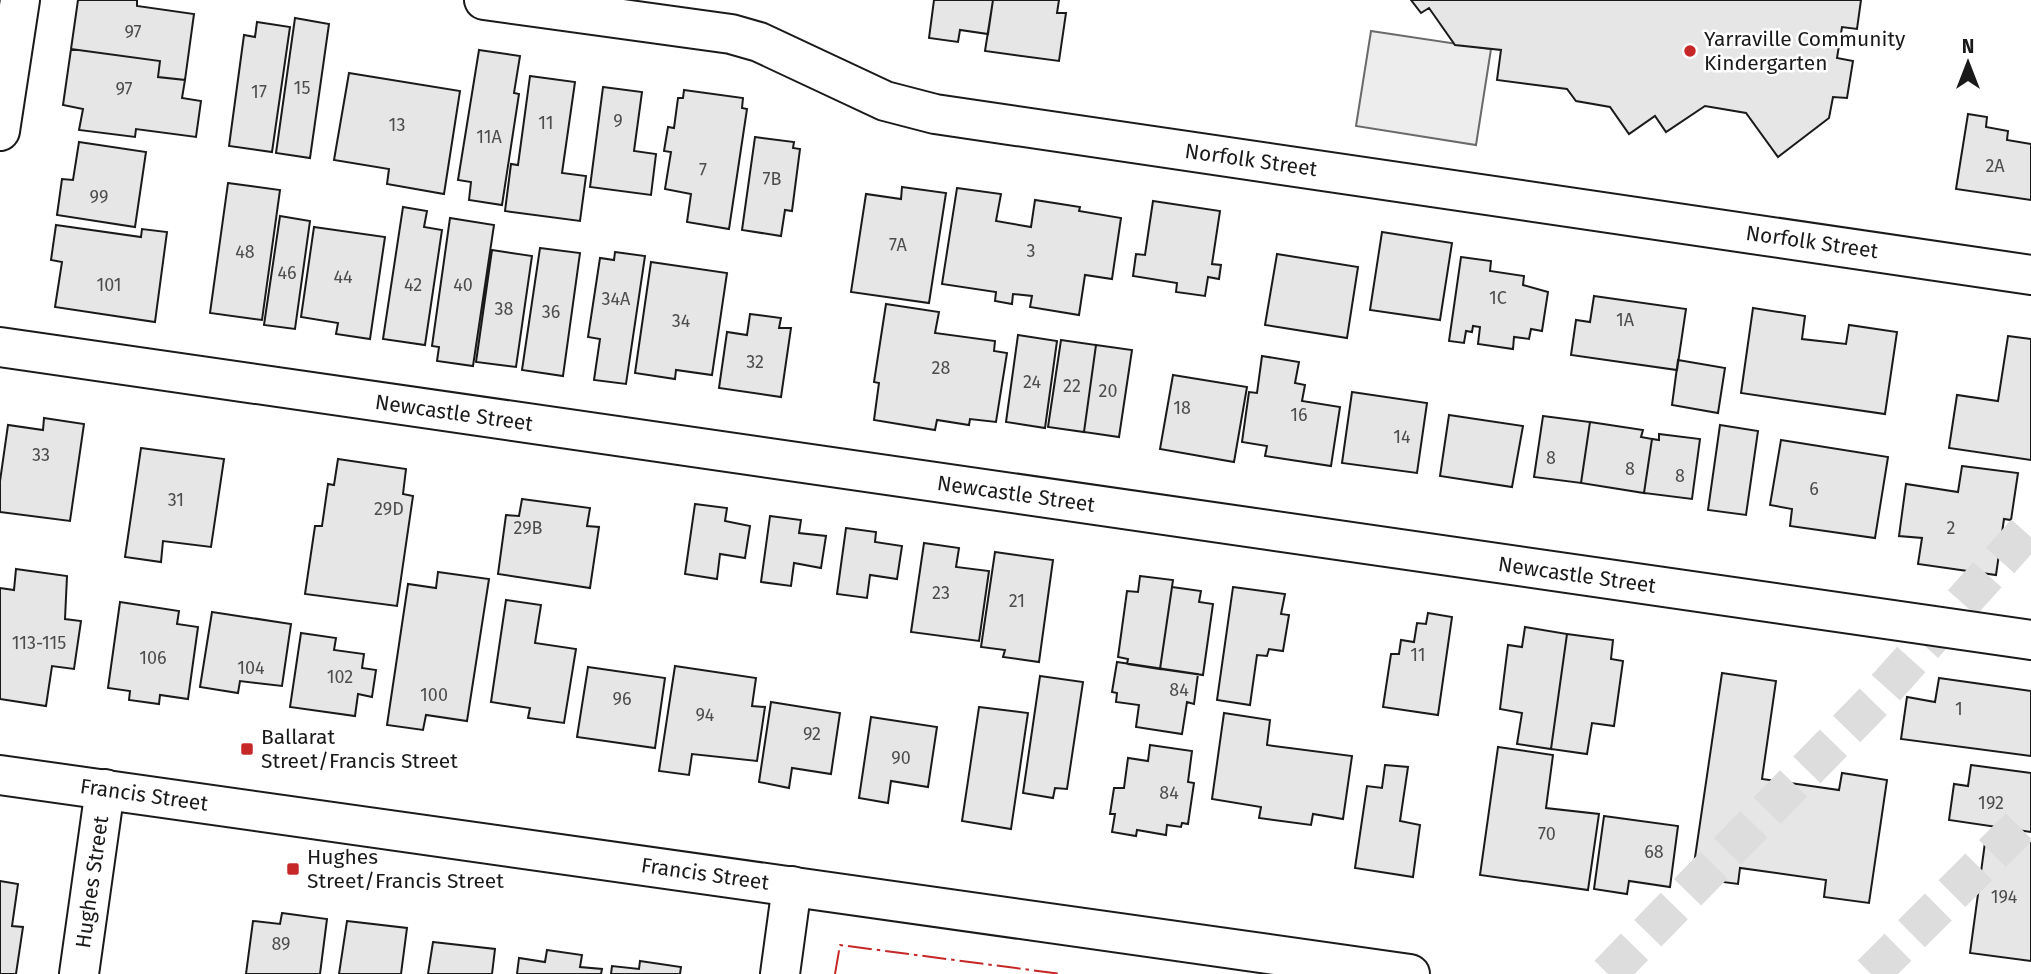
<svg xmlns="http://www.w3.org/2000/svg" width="2031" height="974" font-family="'Fira Sans',sans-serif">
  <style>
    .built { fill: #ededed; stroke: #6a6a6a; stroke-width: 2 }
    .building { fill: #e6e6e6; stroke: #1a1a1a; stroke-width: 2 }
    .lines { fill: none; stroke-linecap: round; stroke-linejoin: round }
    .motorway-tunnel { stroke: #ddd; stroke-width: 38; stroke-dasharray: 38 19; stroke-linecap: butt }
    .minor-casing { stroke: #1a1a1a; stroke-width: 42 }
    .secondary-casing { stroke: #1a1a1a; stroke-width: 42 }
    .minor { stroke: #fff; stroke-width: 38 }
    .secondary { stroke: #fff; stroke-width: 38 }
    .power { stroke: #c62828; stroke-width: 2; stroke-dasharray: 24 5 3.5 5; stroke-linecap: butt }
    .poi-dot { fill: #c62828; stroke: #fff; stroke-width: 2.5 }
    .labels { text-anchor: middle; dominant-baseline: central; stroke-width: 5; stroke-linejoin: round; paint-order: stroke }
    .number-label { font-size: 18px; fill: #4d4d4d }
    .poi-label { font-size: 21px; fill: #1a1a1a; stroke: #fff; text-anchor: start }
    .street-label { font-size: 21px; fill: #1a1a1a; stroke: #fff }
  </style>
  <rect width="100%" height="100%" fill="#fff"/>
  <path class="built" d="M1371 31 1491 49 1476 145 1356 126Z"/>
  <path class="building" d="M78 0H137V6L194 14 185 80 158 77 160 61 71 49Z
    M934 0H993L988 34 960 30 958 42 929 38Z
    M993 0H1059L1057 13H1066L1059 61 985 51Z
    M1411 0H1861L1857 29 1842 27 1837 58 1853 61 1847 98 1833 97 1829 118 1778 157 1746 113 1705 106 1666 132 1655 116 1629 134 1610 107 1576 101 1567 89 1497 80 1501 50 1455 45 1429 8 1421 13Z
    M295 18 329 24 310 158 276 153Z
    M257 22 290 27 272 152 229 146 244 35 255 37Z
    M71 49 160 61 158 77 185 80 182 98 201 101 196 137 136 129 135 137 79 130 83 109 63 105Z
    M479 50 520 56 514 93 519 94 502 205 469 200 471 182 458 180Z
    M349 73 460 91 444 194 387 184 389 169 334 160Z
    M530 76 575 82 562 173 586 176 580 221 505 211 511 164 518 165Z
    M603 87 642 92 634 151 656 154 651 195 590 187Z
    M684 90 743 98 742 108 747 109 729 229 687 222 691 194 665 189 671 152 664 151 668 127 674 128 678 98H683Z
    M1968 114 1987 117 1986 127 2008 131 2007 140 2031 144V200L1956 189Z
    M755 137 794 142 793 148 800 149 792 211 785 210 781 236 742 230Z
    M79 142 146 152 135 227 57 215 62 179 73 180Z
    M228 183 280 190 262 320 210 313Z
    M902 187 946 193 929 303 851 292 866 194 901 199Z
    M957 188 1001 194 996 221 1031 227 1035 200 1080 207 1079 211 1121 218 1112 279 1085 275 1079 315 1030 307 1032 296 1013 294 1012 304 995 301 996 292 942 284Z
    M1153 201 1220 211 1212 264 1221 265 1219 279 1208 277 1205 296 1176 292 1177 283 1133 276 1136 254 1145 255Z
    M403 207 427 211 424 227 442 230 425 345 383 339Z
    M280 216 310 221 295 329 264 325Z
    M450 218 494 225 473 366 437 361 439 347 432 346Z
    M56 225 141 237 142 229 167 232 155 322 55 307 62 262 51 260Z
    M314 227 385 237 370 339 336 334 338 323 301 317Z
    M1382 232 1452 243 1440 320 1370 310Z
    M540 248 580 253 563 376 522 370Z
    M492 250 532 256 516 367 476 362Z
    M615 252 645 256 626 384 594 380 600 339 588 337 600 258 614 260Z
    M1277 254 1358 267 1347 338 1265 325Z
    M1461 257 1491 261 1490 271 1524 276 1523 285 1548 292 1542 331 1531 329 1529 339 1514 337 1513 349 1478 344 1480 327 1473 326 1472 332 1466 331 1464 343 1449 341Z
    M651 262 727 273 712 375 676 370 675 379 635 373Z
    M1594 296 1686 309 1677 370 1571 355 1576 320 1590 322Z
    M886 304 939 312 935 333 995 341 994 351 1007 353 996 422 970 419 969 425 937 420 935 430 874 420 879 383 874 382Z
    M1753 308 1805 316 1802 339 1846 344 1849 325 1897 332 1885 414 1741 393Z
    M750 314 781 318 779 328H791L781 397 719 388 727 332 747 335Z
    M1018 335 1057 341 1045 428 1006 422Z
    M2008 336 2031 339V460L1949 448 1957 395 1998 401Z
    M1061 340 1096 345 1084 432 1048 427Z
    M1096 345 1132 350 1119 437 1084 432Z
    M1262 356 1299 362 1295 383 1305 385 1302 401 1340 407 1331 466 1265 456 1267 446 1242 442 1249 392 1257 393Z
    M1678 360 1725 368 1718 413 1672 405Z
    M1173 375 1247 387 1234 462 1160 449Z
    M1352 392 1427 403 1417 473 1342 463Z
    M1449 415 1523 426 1512 487 1440 476Z
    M1543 416 1590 422 1581 483 1534 477Z
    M44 418 84 424 70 521 0 512V481L8 425 43 430Z
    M1590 422 1643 430 1641 437 1652 439 1644 493 1581 483Z
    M1720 425 1758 431 1746 515 1708 510Z
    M1659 434 1700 439 1692 499 1644 493 1652 439 1659 440Z
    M1781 440 1888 457 1875 538 1790 526 1792 509 1770 505Z
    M141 448 224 459 211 547 163 541 161 562 125 557Z
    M338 459 406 469 403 494 413 496 397 606 305 594 315 526H322L328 484 334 485Z
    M1962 466 2018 473 2011 520 2004 519 1996 575 1918 564 1922 538 1899 536 1906 484 1958 492Z
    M522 499 590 508 587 526 599 527 590 588 498 574 506 515 519 516Z
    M695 504 727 508 725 521 750 526 745 558 720 554 717 579 685 574Z
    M770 516 801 520 799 533 826 536 821 568 794 563 791 586 761 582Z
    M846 528 876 532 875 542 902 546 897 579 870 575 867 598 837 594Z
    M924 543 959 548 956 567 989 571 979 641 911 632Z
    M995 552 1053 560 1039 662 1003 657 1005 650 981 647Z
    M16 569 67 576 65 619 81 621 74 669 52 666 46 706 0 699V588L14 590Z
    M438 572 489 579 467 721 426 715 423 730 387 725 408 584 436 588Z
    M1140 576 1173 580 1160 669 1127 664 1128 659 1118 657 1127 591 1138 592Z
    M1172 587 1201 591 1199 602 1213 604 1203 675 1160 669Z
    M1233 587 1285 594 1281 614 1289 615 1283 651 1269 649 1267 656 1257 655 1250 705 1217 700Z
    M506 600 541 605 535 643 576 649 564 723 528 718 530 708 491 702Z
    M120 602 179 611 177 624 198 627 188 699 160 695 159 704 129 700 130 691 108 688Z
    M212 612 291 624 282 686 240 681 238 693 200 687Z
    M1428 613 1452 617 1438 715 1383 707 1391 654H1399L1401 640 1414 642 1417 623 1426 624Z
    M1525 627 1567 634 1551 749 1517 744 1522 713 1500 709 1508 645 1522 647Z
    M301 633 336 638 334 650 364 654 362 668 376 670 372 697 358 694 355 716 290 707Z
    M1567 634 1613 640 1611 659 1623 661 1614 726 1592 723 1587 754 1551 749Z
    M1117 662 1198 674 1194 704 1187 702 1182 734 1136 727 1139 705 1116 702 1117 693 1112 692Z
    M675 666 756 678 752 706 765 707 757 761 692 754 689 775 659 771Z
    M588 667 665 678 655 748 577 737Z
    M1722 673 1776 681 1762 779 1839 790 1842 773 1887 780 1869 903 1824 897 1826 880 1740 868 1738 884 1692 878Z
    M1040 676 1083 682 1067 789 1055 788 1053 798 1023 793Z
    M1939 678 2031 691V756L1901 739 1907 697 1935 702Z
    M771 702 840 713 831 774 792 768 789 788 759 782Z
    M979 707 1028 713 1011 829 962 821Z
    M1224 713 1270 720 1267 745 1352 756 1343 819 1313 814 1311 825 1259 818 1261 807 1212 799Z
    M871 717 937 727 928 787 891 781 888 803 859 798Z
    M1150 745 1192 751 1188 782 1194 783 1188 824 1182 823 1181 827 1167 825 1166 835 1137 830 1136 836 1112 832 1115 814H1110L1114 788H1124L1128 758 1148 761Z
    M1498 747 1553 755 1546 808 1599 814 1588 890 1480 875Z
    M1385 765 1408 767 1400 821 1420 825 1413 877 1355 868 1367 786 1382 788Z
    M1971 765 2031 773V832L1949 820 1954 784 1968 786Z
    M1604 816 1678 826 1670 887 1629 881 1627 894 1594 889Z
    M1986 835 2031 841V961L1970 953Z
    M0 881 18 884 12 926 23 927 16 974H0Z
    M282 913 327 919 320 974H246L253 921 280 924Z
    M347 921 407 928 401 974H339Z
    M433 942 495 949 492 974H428Z
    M547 950 582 955 580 967 602 969 601 974H517L519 958 545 962Z
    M640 961 681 967 680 974H611L612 966 639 969Z"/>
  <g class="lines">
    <path class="motorway-tunnel" d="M1608 974 1874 701 2031 526
      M1871 974 2031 815"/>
    <g class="minor-casing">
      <path id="minor" d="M484 0 731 34 759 42 885 101 935 114 2031 275
        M0 131 20 0
        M0 347 2031 640
        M79 974 105 789
        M780 974 792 886"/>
    </g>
    <g class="secondary-casing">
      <path id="secondary" d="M0 775 1410 974"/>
    </g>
    <use href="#minor" class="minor"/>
    <use href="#secondary" class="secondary"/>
    <path class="power" d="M835 974 840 945 1061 974"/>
  </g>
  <g class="poi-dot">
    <circle cx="1690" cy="51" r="7"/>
    <rect x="240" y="742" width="14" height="14" rx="3.5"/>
    <rect x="286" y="862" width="14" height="14" rx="3.5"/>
  </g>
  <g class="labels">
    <g class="number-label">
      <text x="133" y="32">97</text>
      <text x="302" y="88">15</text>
      <text x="124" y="89">97</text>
      <text x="259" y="92">17</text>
      <text x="618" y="121">9</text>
      <text x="546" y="123">11</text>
      <text x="397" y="125">13</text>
      <text x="489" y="137">11A</text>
      <text x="1995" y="166">2A</text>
      <text x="703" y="170">7</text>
      <text x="772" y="179">7B</text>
      <text x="99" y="197">99</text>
      <text x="898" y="245">7A</text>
      <text x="1031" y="251">3</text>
      <text x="245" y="252">48</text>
      <text x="287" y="273">46</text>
      <text x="343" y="277">44</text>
      <text x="109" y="285">101</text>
      <text x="413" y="285">42</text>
      <text x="463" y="285">40</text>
      <text x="1498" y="298">1C</text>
      <text x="616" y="299">34A</text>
      <text x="504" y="309">38</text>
      <text x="551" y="312">36</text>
      <text x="1625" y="320">1A</text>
      <text x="681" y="321">34</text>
      <text x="755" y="362">32</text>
      <text x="941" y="368">28</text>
      <text x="1032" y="382">24</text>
      <text x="1072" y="386">22</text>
      <text x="1108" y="391">20</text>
      <text x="1182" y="408">18</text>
      <text x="1299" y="415">16</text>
      <text x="1402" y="437">14</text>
      <text x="41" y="455">33</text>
      <text x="1551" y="458">8</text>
      <text x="1630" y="469">8</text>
      <text x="1680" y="476">8</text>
      <text x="1814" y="489">6</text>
      <text x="176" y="500">31</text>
      <text x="389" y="509">29D</text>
      <text x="528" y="528">29B</text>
      <text x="1951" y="528">2</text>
      <text x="941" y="593">23</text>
      <text x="1017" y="601">21</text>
      <text x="39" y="643">113-115</text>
      <text x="1418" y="655">11</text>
      <text x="153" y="658">106</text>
      <text x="251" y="668">104</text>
      <text x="340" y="677">102</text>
      <text x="1179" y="690">84</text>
      <text x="434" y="695">100</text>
      <text x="622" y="699">96</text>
      <text x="1959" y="709">1</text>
      <text x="705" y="715">94</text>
      <text x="812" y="734">92</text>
      <text x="901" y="758">90</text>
      <text x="1169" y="793">84</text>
      <text x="1991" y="803">192</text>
      <text x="1547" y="834">70</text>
      <text x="1654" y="852">68</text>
      <text x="2004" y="897">194</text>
      <text x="281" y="944">89</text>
    </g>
    <g class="poi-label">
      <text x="1704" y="39">Yarraville Community<tspan x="1704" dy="24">Kindergarten</tspan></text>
      <text x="261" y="737">Ballarat<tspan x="261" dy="24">Street/Francis Street</tspan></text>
      <text x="307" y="857">Hughes<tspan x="307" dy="24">Street/Francis Street</tspan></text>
    </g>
    <g class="street-label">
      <text transform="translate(1251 160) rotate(8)">Norfolk Street</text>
      <text transform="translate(1812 242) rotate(8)">Norfolk Street</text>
      <text transform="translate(454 413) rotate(8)">Newcastle Street</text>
      <text transform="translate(1016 494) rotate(8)">Newcastle Street</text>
      <text transform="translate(1577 575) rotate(8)">Newcastle Street</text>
      <text transform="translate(144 795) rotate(8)">Francis Street</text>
      <text transform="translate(705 874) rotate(8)">Francis Street</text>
      <text transform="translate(92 882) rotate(-82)">Hughes Street</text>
    </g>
  </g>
  <g transform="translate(1968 63)" stroke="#ffffff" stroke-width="5" paint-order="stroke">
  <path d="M0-5L12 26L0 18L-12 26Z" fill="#1a1a1a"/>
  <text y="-10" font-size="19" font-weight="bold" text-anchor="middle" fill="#1a1a1a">N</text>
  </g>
</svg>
